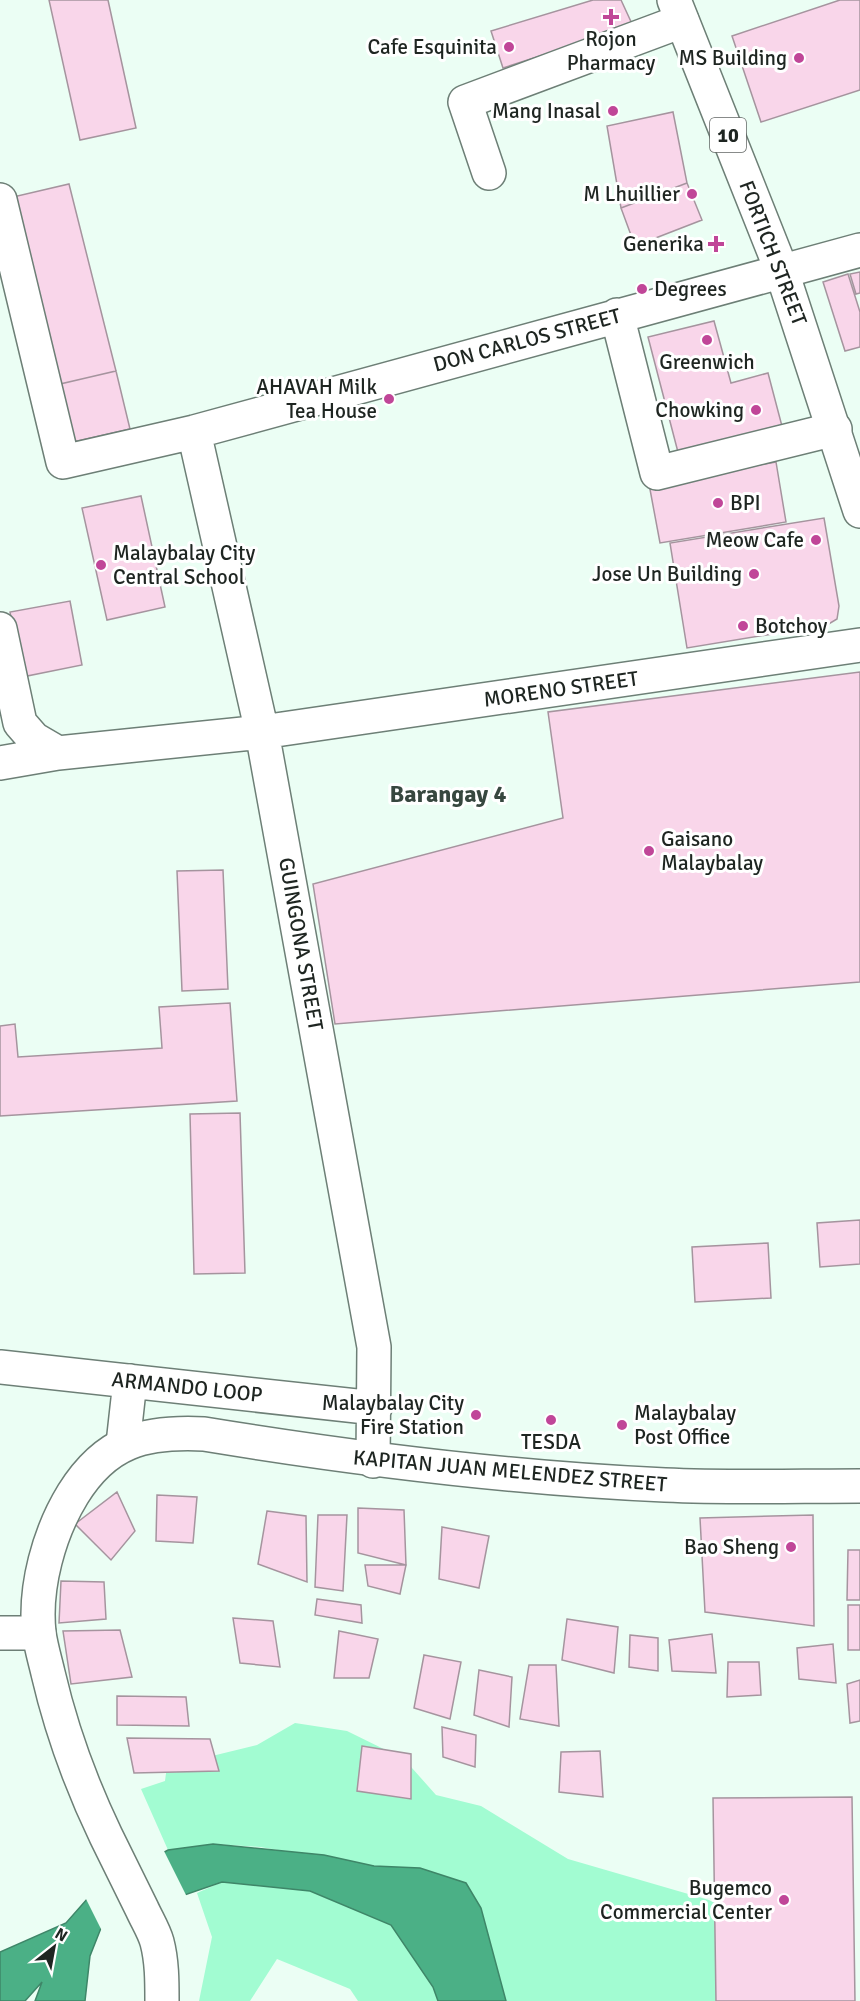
<svg xmlns="http://www.w3.org/2000/svg" width="860" height="2001" font-family="Signika,sans-serif">
  <style>
    .green { fill: #a2fcd2 }
    .water { fill: #4bb086; stroke: #3e8668; stroke-width: 1.5 }
    .pier { fill: #ebfef4 }
    .building { fill: #f9d6ea; stroke: #a5949e; stroke-width: 1.5 }
    .lines { fill: none; stroke-linecap: round; stroke-linejoin: round }
    .minor-casing { stroke: #6d7f76; stroke-width: 36 }
    .major-casing { stroke: #6d7f76; stroke-width: 36 }
    .highway-casing { stroke: #6d7f76; stroke-width: 36 }
    .minor { stroke: #fff; stroke-width: 33 }
    .major { stroke: #fff; stroke-width: 33 }
    .highway { stroke: #fff; stroke-width: 33 }
    .poi-dot { fill: #c04698; stroke: #fff; stroke-width: 2 }
    .labels { text-anchor: middle; dominant-baseline: central; stroke-width: 6; stroke-linejoin: round; paint-order: stroke }
    .shield { fill: #fff; stroke: #626664; stroke-width: 1.5 }
    .shield-label { font-size: 20px; font-weight: bold; fill: #1e2521 }
    .poi-label { font-size: 21px; fill: #1e2521; stroke: #fff; text-anchor: end }
    .street-label { font-size: 21px; fill: #1e2521; stroke: #fff }
    .quarter-label { font-size: 24px; font-weight: bold; fill: #37473f; stroke: #fff }
  </style>
  <rect width="100%" height="100%" fill="#ebfef4"/>
  <path class="green" d="M295 1723 347 1731 404 1759 436 1795 481 1806 568 1859 709 1900 741 1917 835 2001H506L481 1908 420 1868 374 1866 260 1847 213 1844 168 1850 141 1789 165 1781 168 1758 212 1756 257 1745Z
    M222 1882 310 1891 391 1925 433 1987 438 2001H358L350 1989 277 1959 250 2001H199L212 1937 197 1893Z"/>
  <path class="water" d="M213 1844 324 1855 374 1866 420 1868 466 1883 481 1908 506 2001H438L433 1987 391 1925 310 1891 222 1882 103 1923 90 1956 85 2001H35L42 1982 25 2001H0V1952L66 1923 95 1890 168 1850Z"/>
  <path class="pier" d="M163 1849 188 1899 106 1926 103 1933 85 1897 94 1888Z"/>
  <path class="building" d="M49 0H108L136 128 80 140Z
    M593 0H621L633 26 503 68 491 31Z
    M840 0H860V90L761 122 732 36Z
    M673 112 687 183 621 208 607 126Z
    M687 183 702 220 635 246 621 208Z
    M69 184 116 371 60 384 13 197Z
    M860 272V293L856 294 850 274Z
    M848 274 860 312V347L845 351 823 282Z
    M714 321 731 383 768 373 783 430 679 456 648 337Z
    M116 371 130 429 73 442 60 384Z
    M776 462 786 522 660 543 649 484Z
    M141 496 165 607 107 620 82 508Z
    M824 518 839 606 837 619 827 625 687 648 670 543Z
    M70 601 82 665 22 677 10 612Z
    M860 672V982L335 1024 313 884 563 818 548 712Z
    M223 870 228 989 182 991 177 871Z
    M230 1003 237 1101 0 1116V1026L15 1024 18 1057 162 1048 159 1007Z
    M240 1113 245 1273 194 1274 190 1114Z
    M860 1220V1264L820 1267 817 1223Z
    M768 1243 771 1298 695 1302 692 1247Z
    M117 1492 135 1531 111 1560 75 1524Z
    M157 1495 197 1497 193 1543 156 1541Z
    M358 1508 404 1510 406 1565 358 1553Z
    M267 1511 306 1516 307 1582 258 1564Z
    M318 1515H347L343 1591 315 1587Z
    M813 1515 814 1626 705 1612 700 1518Z
    M442 1527 489 1536 479 1588 439 1579Z
    M848 1550H860V1600H847Z
    M365 1565H406L400 1594 368 1586Z
    M61 1581 104 1582 106 1619 59 1623Z
    M317 1599 361 1605 362 1623 315 1615Z
    M848 1605H860V1650H848Z
    M233 1618 273 1621 280 1667 240 1663Z
    M567 1619 618 1627 614 1673 562 1660Z
    M120 1630 132 1677 71 1684 63 1631Z
    M339 1631 378 1639 369 1678H334Z
    M712 1634 716 1673 672 1671 669 1640Z
    M630 1635 658 1638V1671L629 1667Z
    M833 1644 836 1683 799 1679 797 1648Z
    M424 1655 461 1662 450 1719 414 1708Z
    M728 1662H759L761 1695 727 1697Z
    M529 1665H556L559 1726 520 1719Z
    M479 1670 512 1677 509 1727 474 1715Z
    M860 1680V1721L850 1723 847 1684Z
    M117 1696 186 1697 189 1726 117 1725Z
    M442 1727 476 1735 475 1767 443 1757Z
    M127 1738 210 1739 219 1771 134 1773Z
    M362 1746 411 1754V1799L357 1791Z
    M600 1751 603 1797 559 1792 561 1752Z
    M852 1797 855 2001H716L713 1798Z"/>
  <g class="lines">
    <g class="minor-casing">
      <path id="minor" d="M489 173 465 102 682 21
        M0 200 63 462 194 432 860 250
        M617 315 657 473 835 429
        M194 432 262 732 374 1347 373 1461
        M0 629 20 723 34 739 58 753 262 732 860 645
        M0 763 58 753
        M0 1367 375 1408
        M123 1444 130 1381
        M0 1633H39"/>
    </g>
    <g class="major-casing">
      <path id="major" d="M162 2001C162 1981 162 1961 157 1942 154 1931 147 1920 142 1909 130 1885 118 1860 106 1836 81 1784 61 1729 48 1673 45 1660 41 1647 39 1633 34 1587 49 1533 73 1494 106 1441 144 1431 204 1434 357 1459 510 1478 665 1485 729 1488 795 1486 860 1486"/>
    </g>
    <g class="highway-casing">
      <path id="highway" d="M674 0 781 269 860 511"/>
    </g>
    <use href="#minor" class="minor"/>
    <use href="#major" class="major"/>
    <use href="#highway" class="highway"/>
  </g>
  <g class="poi-dot">
    <path d="M608 8h6v6h6v6h-6v6h-6v-6h-6v-6h6z"/>
    <circle cx="509" cy="47" r="6"/>
    <circle cx="799" cy="58" r="6"/>
    <circle cx="613" cy="111" r="6"/>
    <circle cx="692" cy="194" r="6"/>
    <path d="M713 235h6v6h6v6h-6v6h-6v-6h-6v-6h6z"/>
    <circle cx="642" cy="289" r="6"/>
    <circle cx="707" cy="340" r="6"/>
    <circle cx="389" cy="399" r="6"/>
    <circle cx="756" cy="410" r="6"/>
    <circle cx="718" cy="503" r="6"/>
    <circle cx="816" cy="540" r="6"/>
    <circle cx="101" cy="565" r="6"/>
    <circle cx="754" cy="574" r="6"/>
    <circle cx="743" cy="626" r="6"/>
    <circle cx="649" cy="851" r="6"/>
    <circle cx="476" cy="1415" r="6"/>
    <circle cx="551" cy="1420" r="6"/>
    <circle cx="622" cy="1425" r="6"/>
    <circle cx="791" cy="1547" r="6"/>
    <circle cx="784" cy="1900" r="6"/>
  </g>
  <g class="labels">
    <rect class="shield" x="710" y="118" width="36" height="34" rx="4.5"/>
    <g class="shield-label">
      <text x="728" y="135">10</text>
    </g>
    <g class="poi-label">
      <text x="611" y="39" text-anchor="middle">Rojon<tspan x="611" dy="24">Pharmacy</tspan></text>
      <text x="497" y="47">Cafe Esquinita</text>
      <text x="787" y="58">MS Building</text>
      <text x="601" y="111">Mang Inasal</text>
      <text x="680" y="194">M Lhuillier</text>
      <text x="704" y="244">Generika</text>
      <text x="654" y="289" text-anchor="start">Degrees</text>
      <text x="707" y="362" text-anchor="middle">Greenwich</text>
      <text x="377" y="387">AHAVAH Milk<tspan x="377" dy="24">Tea House</tspan></text>
      <text x="744" y="410">Chowking</text>
      <text x="730" y="503" text-anchor="start">BPI</text>
      <text x="804" y="540">Meow Cafe</text>
      <text x="113" y="553" text-anchor="start">Malaybalay City<tspan x="113" dy="24">Central School</tspan></text>
      <text x="742" y="574">Jose Un Building</text>
      <text x="755" y="626" text-anchor="start">Botchoy</text>
      <text x="661" y="839" text-anchor="start">Gaisano<tspan x="661" dy="24">Malaybalay</tspan></text>
      <text x="464" y="1403">Malaybalay City<tspan x="464" dy="24">Fire Station</tspan></text>
      <text x="634" y="1413" text-anchor="start">Malaybalay<tspan x="634" dy="24">Post Office</tspan></text>
      <text x="551" y="1442" text-anchor="middle">TESDA</text>
      <text x="779" y="1547">Bao Sheng</text>
      <text x="772" y="1888">Bugemco<tspan x="772" dy="24">Commercial Center</tspan></text>
    </g>
    <g class="street-label">
      <text transform="translate(773 253) rotate(69)">FORTICH STREET</text>
      <text transform="translate(527 340) rotate(-15)">DON CARLOS STREET</text>
      <text transform="translate(561 689) rotate(-8)">MORENO STREET</text>
      <text transform="translate(301 944) rotate(80)">GUINGONA STREET</text>
      <text transform="translate(187 1387) rotate(6)">ARMANDO LOOP</text>
      <text transform="translate(510 1471) rotate(5)">KAPITAN JUAN MELENDEZ STREET</text>
    </g>
    <g class="quarter-label">
      <text x="448" y="794">Barangay 4</text>
    </g>
  </g>
  <g transform="translate(54 1947) rotate(31)" stroke="#ffffff" stroke-width="4.5" paint-order="stroke">
  <path d="M0-4.5L10 22L0 15L-10 22Z" fill="#1e2521"/>
  <text y="-9" font-size="16" font-weight="bold" text-anchor="middle" fill="#1e2521">N</text>
  </g>
</svg>
